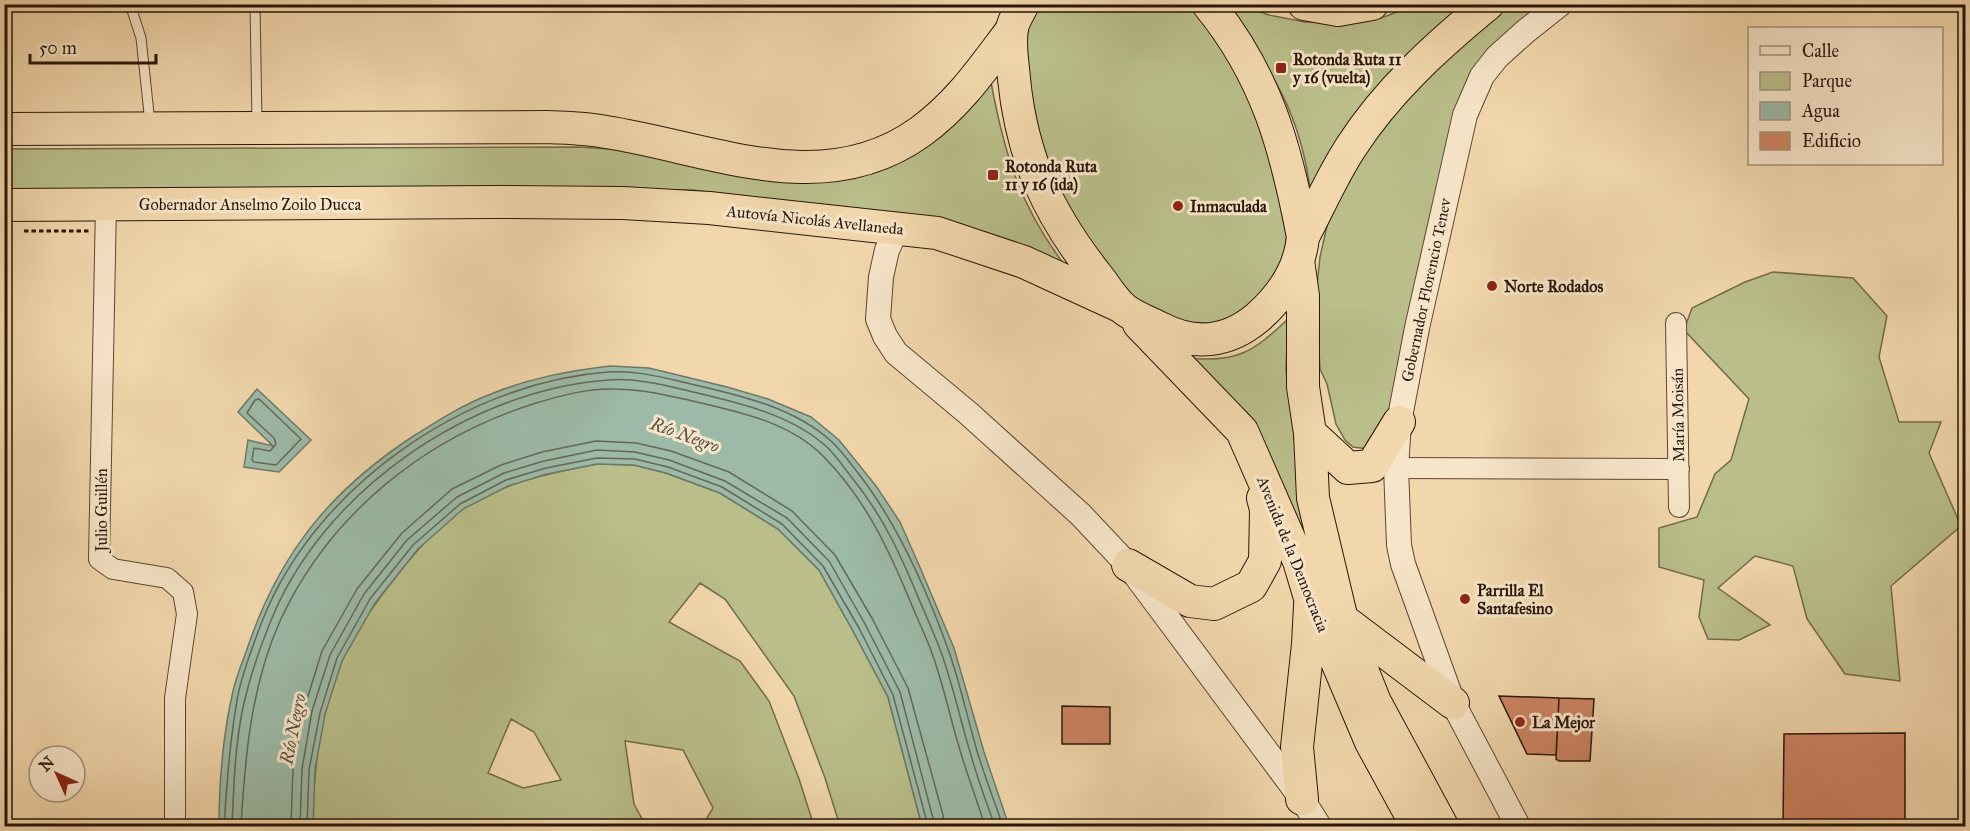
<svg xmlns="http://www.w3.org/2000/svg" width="1970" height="831" font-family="'IM FELL Great Primer',serif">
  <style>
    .green { fill: #b9be8a; stroke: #726a4a; stroke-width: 1.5; fill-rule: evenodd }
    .water { fill: #9cbaa7; stroke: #6e7868; stroke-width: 1.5 }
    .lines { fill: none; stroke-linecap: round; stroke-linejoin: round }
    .shore { stroke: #636858; stroke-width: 1.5 }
    .building { fill: #ce8463; stroke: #2a150a; stroke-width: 1.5 }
    .service-casing { stroke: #5c4632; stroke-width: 11 }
    .minor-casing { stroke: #5c4632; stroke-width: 22 }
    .tertiary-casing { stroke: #5c4632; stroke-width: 26 }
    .trunk-casing { stroke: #2a150a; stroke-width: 34 }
    .path { stroke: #2a150a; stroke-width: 3; stroke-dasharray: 4.5 3; stroke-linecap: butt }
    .service { stroke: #f7e5c9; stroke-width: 9 }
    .minor { stroke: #f7e5c9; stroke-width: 20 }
    .tertiary { stroke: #f7e5c9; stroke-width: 24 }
    .trunk { stroke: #f2d7ac; stroke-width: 32 }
    .path-bridge { stroke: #2a150a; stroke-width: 3; stroke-dasharray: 4.5 3; stroke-linecap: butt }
    .poi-dot { fill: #8f2418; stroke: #f7e5c9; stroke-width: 2 }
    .labels { text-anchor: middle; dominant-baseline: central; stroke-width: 6; stroke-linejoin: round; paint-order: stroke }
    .poi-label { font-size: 16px; font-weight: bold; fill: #2a150a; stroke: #f7e5c9; text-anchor: start }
    .street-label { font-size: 16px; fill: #2a150a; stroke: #f7e5c9 }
    .water-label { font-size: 18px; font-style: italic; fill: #524f41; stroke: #f7e5c9 }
  </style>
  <rect width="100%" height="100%" fill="#f2d7ac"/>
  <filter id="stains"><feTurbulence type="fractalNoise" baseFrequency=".00333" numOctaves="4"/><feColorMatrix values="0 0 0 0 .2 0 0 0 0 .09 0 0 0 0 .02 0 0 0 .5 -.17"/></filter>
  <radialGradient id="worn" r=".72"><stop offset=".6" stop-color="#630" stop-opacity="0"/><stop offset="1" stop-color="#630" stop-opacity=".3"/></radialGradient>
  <path class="green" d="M1189 4 1213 30 1264 121 1287 232 1285 252 1279 272 1261 301 1221 324 1190 325 1131 298 1054 191 1021 63 1033 5Z
    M1222 5H1241L1269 15 1305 22 1343 23 1381 18 1416 5H1473L1311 197C1302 115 1272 68 1222 5Z
    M1505 5H1547L1451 128 1428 226 1413 313 1400 374 1390 406 1388 428 1368 449 1353 447 1345 440 1336 424 1327 384 1320 369 1316 295 1320 257 1329 217 1357 153 1452 43Z
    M991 82C1005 158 1021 209 1069 271L834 207 693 190 5 189 4 149 579 147 624 150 663 157 923 147 950 128Z
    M1773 272 1853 278 1887 316 1879 357 1899 422H1941L1929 453 1961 526 1891 586 1900 681 1845 674 1807 619 1793 566 1755 556 1718 588 1770 625 1739 640 1708 639 1699 617 1704 580 1659 567V528L1697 517 1715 474 1731 460 1749 399 1684 330 1692 308 1745 282Z
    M1288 319 1286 370 1303 509 1321 587 1188 358C1237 363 1253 352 1288 319Z
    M597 464 634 465 666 473 720 493 778 529 819 570 853 631 888 697 922 826H840L825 778 794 696 725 599 700 583 669 622 740 661 769 701 799 779 814 826H702L713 808 683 750 625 741 634 804 646 826H313C312 773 321 710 342 661 356 629 377 600 399 573 417 550 439 525 463 509 503 482 551 473 597 464ZM511 719 534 732 561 780 523 788 488 773Z"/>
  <path class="water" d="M610 366 649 368 727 387 768 399 811 417 839 440 876 486 900 522 919 565 954 648 984 752 1009 826H922L888 697 853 631 819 570 778 529 720 493 666 473 634 465 597 464 547 474 508 486 463 509 418 549 375 603 342 661 325 714 315 770 313 826H219C219 782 223 735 233 691 236 678 241 665 246 652 278 555 329 491 415 435 439 420 464 404 491 394 530 378 568 371 610 366Z
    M257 389 311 440 279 472 244 467 248 440 273 446 238 412Z"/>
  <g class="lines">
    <path class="shore" d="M259 399 301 439 276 465 254 462 252 460 254 448 270 451 276 444 274 438 247 413 255 400Z
      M224 826C227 783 230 738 238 695 243 670 254 643 263 619 316 486 467 382 608 372 635 370 661 377 687 383 737 395 793 406 832 442 842 451 850 463 858 473 898 524 926 588 948 649 960 682 967 717 977 751 985 777 994 801 1003 826
      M232 826C234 782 235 734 247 691 253 668 261 645 270 623 321 492 470 390 608 380 634 378 660 384 685 390 734 402 791 413 828 448 837 457 845 469 853 479 885 519 902 558 921 604 928 620 935 636 941 652 953 685 960 719 970 752 977 777 986 802 995 826
      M241 826C245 757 251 686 280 621 329 515 423 439 533 404 559 396 587 388 615 389 639 389 660 394 684 399 731 410 788 420 823 456 865 498 889 550 911 603 918 621 927 638 933 656 945 690 952 726 963 760 970 782 978 804 985 826
      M291 826 293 768 304 709 322 651 357 589 402 533 452 489 501 465 542 452 596 441 636 443 671 451 729 472 792 511 835 555 873 620 908 688 943 815 944 826
      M300 826 302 769 312 711 330 655 364 594 407 540 457 497 504 473 544 461 597 450 635 452 669 460 725 481 787 518 829 561 865 624 900 692 935 826
      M307 826 309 770 320 713 337 658 370 599 413 545 460 504 506 480 546 468 597 458 635 459 668 467 722 487 782 524 823 566 859 628 893 695 928 826"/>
  </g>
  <path class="building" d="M1499 696 1559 698 1556 755 1527 754Z
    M1559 698 1594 699 1590 761H1559L1556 759Z
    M1062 706 1110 707V744H1062Z
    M1905 733V826H1783L1784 734Z"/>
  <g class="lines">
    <g class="service-casing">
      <path id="service" d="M130 4 141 38 150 123
        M255 4 257 122"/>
    </g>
    <g class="minor-casing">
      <path id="minor" d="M106 205 99 559 113 569 167 578 183 592 187 614 175 698V826
        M1676 323 1679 507
        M1396 468 1679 469"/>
    </g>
    <g class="tertiary-casing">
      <path id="tertiary" d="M897 229 887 250 881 277 878 319 885 336 896 353 968 413 1081 515 1128 565 1302 799 1319 826
        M1518 826 1453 703 1403 564 1399 545 1396 468 1399 422 1417 328 1465 115 1482 76 1497 57 1526 31 1560 4"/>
    </g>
    <g class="trunk-casing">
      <path id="trunk" d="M1023 4C1019 12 1013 21 1012 29 1009 45 1013 64 1014 79 1022 159 1049 215 1098 277 1106 287 1114 301 1124 309 1134 317 1148 322 1160 328 1194 346 1227 343 1257 318 1281 297 1300 270 1303 237 1286 148 1267 76 1208 4
        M1304 4 1338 10 1372 4
        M4 129 547 127C566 128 586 128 606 132 710 148 823 202 920 132 958 105 984 67 1011 31
        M4 205 495 202 623 203 709 208 937 233 1024 262 1122 307
        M1303 237C1319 207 1332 176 1351 147 1387 91 1437 46 1488 4
        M1298 260 1303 296V387L1310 433 1313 498 1342 620 1375 702 1442 826
        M1139 324 1242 431 1299 561 1310 598 1371 742 1417 826
        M1310 433 1348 468 1372 466 1399 422
        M1128 565 1190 601 1214 604 1251 586 1265 561 1266 509 1263 498
        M1343 620 1453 703
        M1302 799 1297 747 1308 644 1310 605"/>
    </g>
    <path class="path" d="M4 86H6
      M24 231H90"/>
    <use href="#service" class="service"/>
    <use href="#minor" class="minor"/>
    <use href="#tertiary" class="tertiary"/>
    <use href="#trunk" class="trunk"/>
    <path class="path-bridge" d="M6 213V86"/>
  </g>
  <g class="poi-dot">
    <rect x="1275" y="62" width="12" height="12" rx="3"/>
    <rect x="987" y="169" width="12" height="12" rx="3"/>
    <circle cx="1178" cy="206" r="6"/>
    <circle cx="1492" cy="286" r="6"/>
    <circle cx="1465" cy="599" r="6"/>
    <circle cx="1520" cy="722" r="6"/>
  </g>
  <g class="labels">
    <g class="poi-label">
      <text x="1293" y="59">Rotonda Ruta 11<tspan x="1293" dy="18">y 16 (vuelta)</tspan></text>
      <text x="1005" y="166">Rotonda Ruta<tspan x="1005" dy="18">11 y 16 (ida)</tspan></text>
      <text x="1190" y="206">Inmaculada</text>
      <text x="1504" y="286">Norte Rodados</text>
      <text x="1477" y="590">Parrilla El<tspan x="1477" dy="18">Santafesino</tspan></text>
      <text x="1532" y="722">La Mejor</text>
    </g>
    <g class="street-label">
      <text x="250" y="204">Gobernador Anselmo Zoilo Ducca</text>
      <text transform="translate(815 220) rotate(6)">Autovía Nicolás Avellaneda</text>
      <text transform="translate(1426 290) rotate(-78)">Gobernador Florencio Tenev</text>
      <text transform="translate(1678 415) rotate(-91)">María Moisán</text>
      <text transform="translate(101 510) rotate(-90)">Julio Guillén</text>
      <text transform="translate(1293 554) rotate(68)">Avenida de la Democracia</text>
    </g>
    <g class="water-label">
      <text transform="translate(685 435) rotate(20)">Río Negro</text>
      <text transform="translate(293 729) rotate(-79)">Río Negro</text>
    </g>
  </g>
  <rect width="1970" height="831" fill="none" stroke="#f2d7ac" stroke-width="24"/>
  <rect x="6" y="6" width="1958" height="819" fill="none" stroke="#2a150a" stroke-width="3"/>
  <rect x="12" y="12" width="1946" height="807" fill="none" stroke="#2a150a" stroke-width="1.5"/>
  <rect x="1748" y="27" width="195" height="138" fill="#f7e5c9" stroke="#a5927d" stroke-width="1.5"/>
  <rect x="1760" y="46" width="30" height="9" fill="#f7e5c9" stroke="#a5927d" stroke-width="1.5"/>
  <text x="1802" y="57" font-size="18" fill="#2a150a">Calle</text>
  <rect x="1760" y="72" width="30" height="18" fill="#b9be8a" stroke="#a5927d" stroke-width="1.5"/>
  <text x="1802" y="87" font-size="18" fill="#2a150a">Parque</text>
  <rect x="1760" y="102" width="30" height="18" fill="#9cbaa7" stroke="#a5927d" stroke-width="1.5"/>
  <text x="1802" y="117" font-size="18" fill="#2a150a">Agua</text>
  <rect x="1760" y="132" width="30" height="18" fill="#ce8463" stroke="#a5927d" stroke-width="1.5"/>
  <text x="1802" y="147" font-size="18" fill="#2a150a">Edificio</text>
  <g transform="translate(57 774) rotate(315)"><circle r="28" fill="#f7e5c9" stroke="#a5927d" stroke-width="1.5"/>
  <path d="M0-4.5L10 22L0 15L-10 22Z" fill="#8f2418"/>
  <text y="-9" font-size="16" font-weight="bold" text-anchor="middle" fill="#2a150a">N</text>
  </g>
  <path d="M30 54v9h126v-9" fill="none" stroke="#2a150a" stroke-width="3"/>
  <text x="39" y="54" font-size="18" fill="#2a150a" stroke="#f7e5c9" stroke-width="4.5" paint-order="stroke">50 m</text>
  <rect width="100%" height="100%" filter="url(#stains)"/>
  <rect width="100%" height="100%" fill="url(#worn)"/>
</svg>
